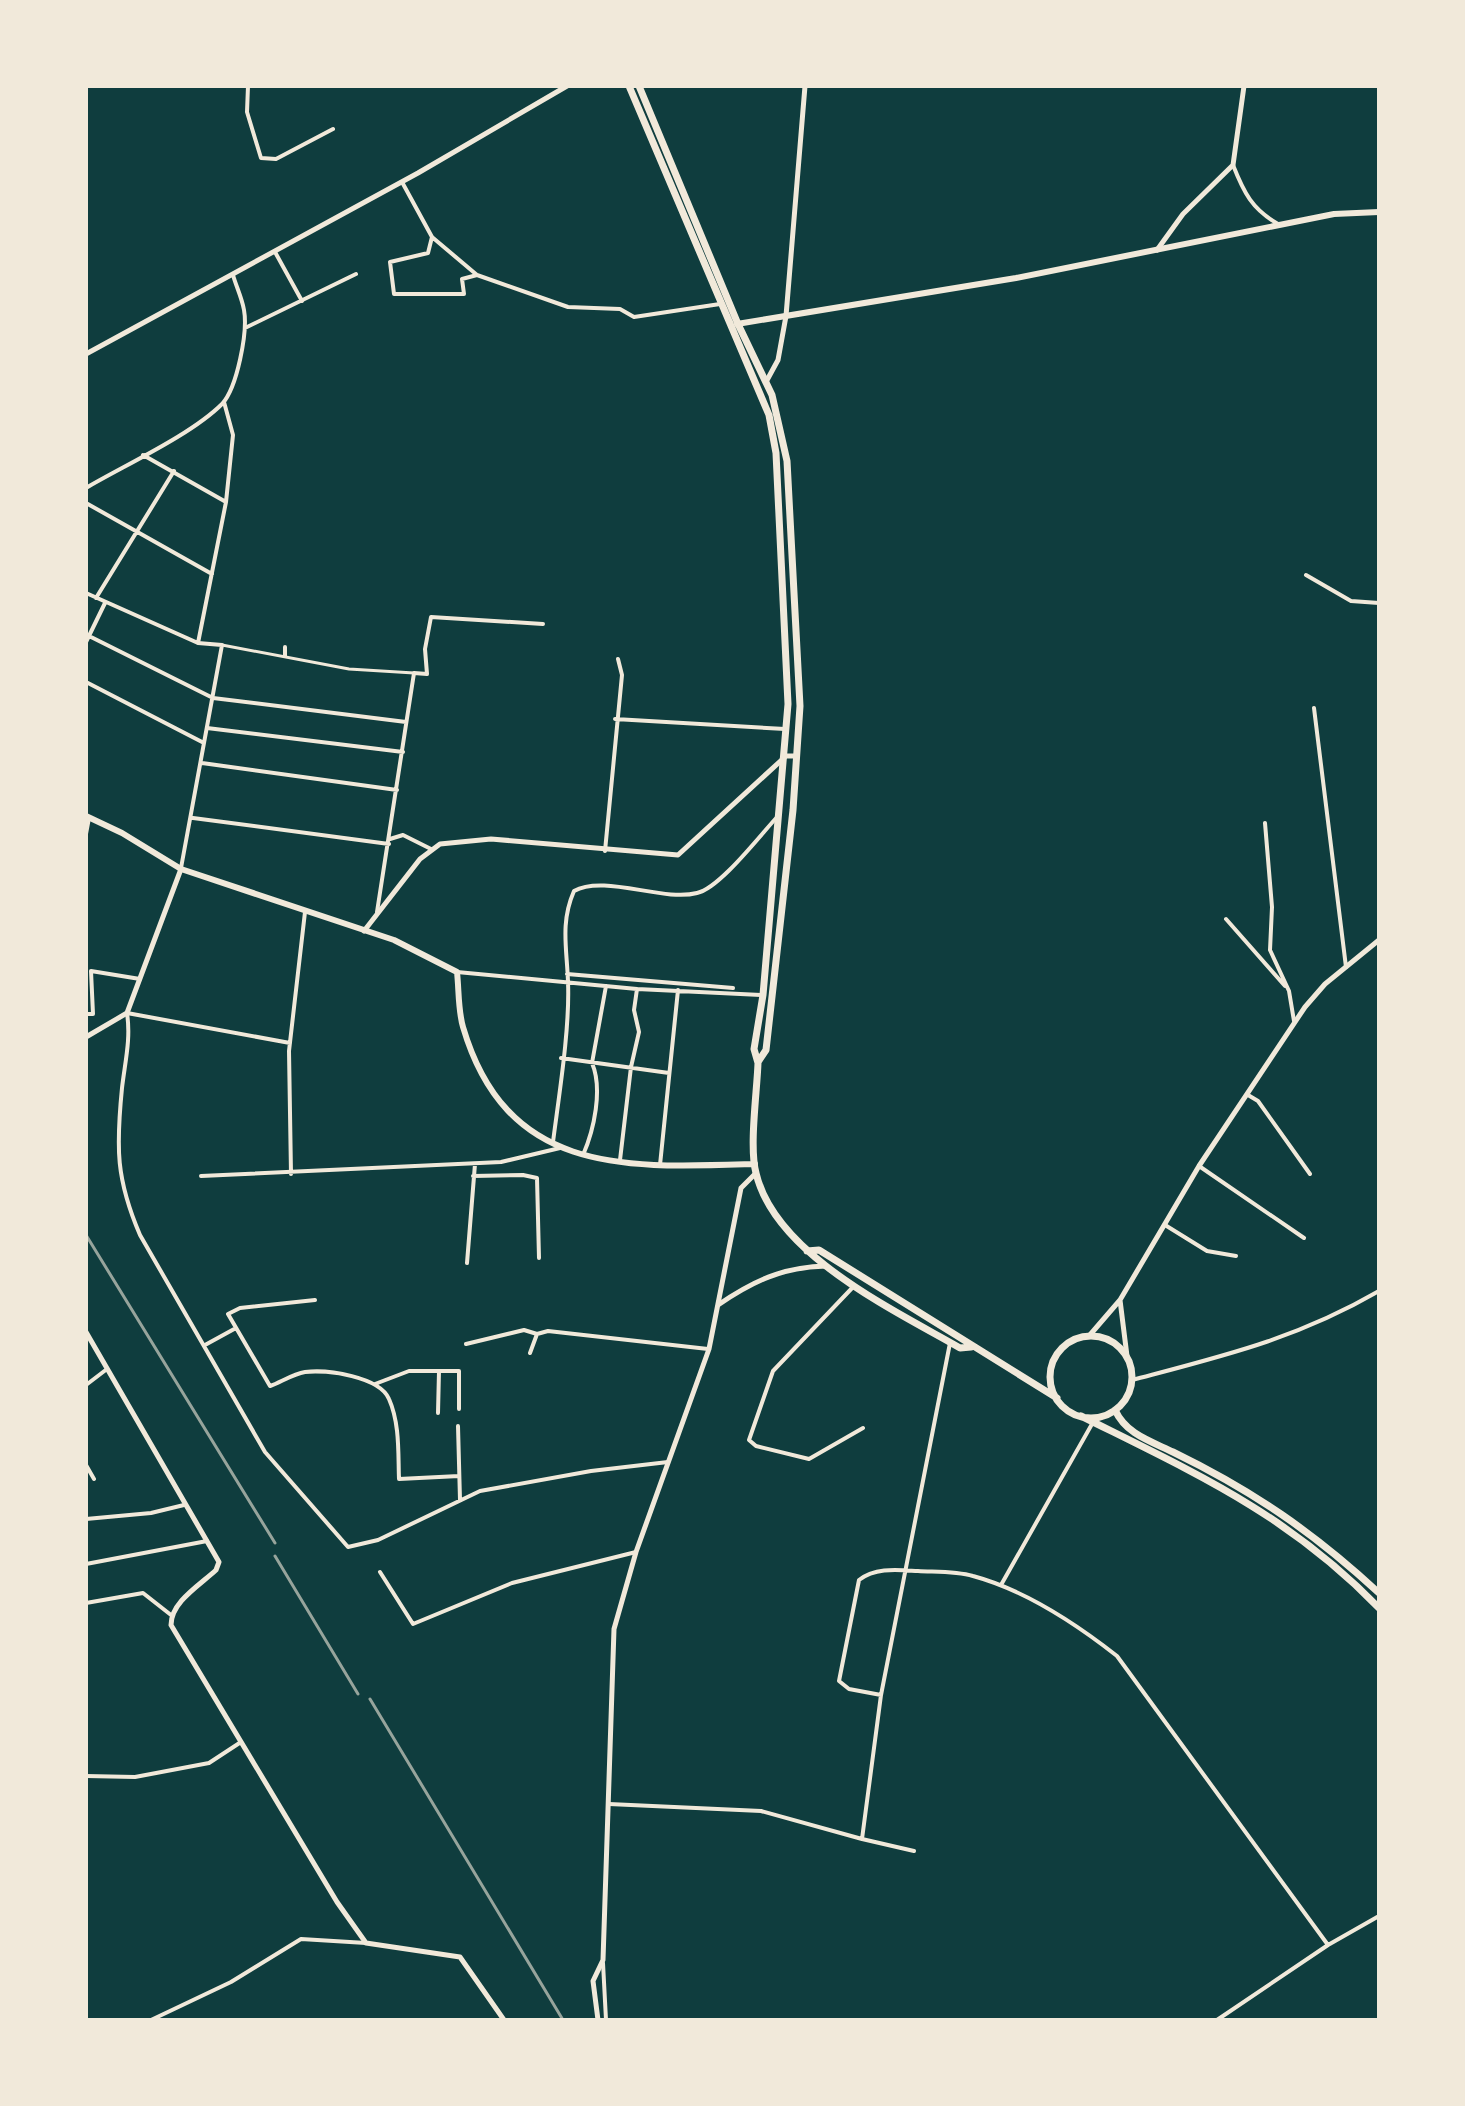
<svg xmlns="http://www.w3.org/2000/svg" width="1465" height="2106" font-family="'Roboto Condensed',sans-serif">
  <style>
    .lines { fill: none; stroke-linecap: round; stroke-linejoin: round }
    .pedestrian { stroke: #f1e9da; stroke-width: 3 }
    .minor { stroke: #f1e9da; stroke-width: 4 }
    .tertiary { stroke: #f1e9da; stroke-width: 5 }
    .secondary { stroke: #f1e9da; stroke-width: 6 }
    .trunk { stroke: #f1e9da; stroke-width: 7 }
    .rail { stroke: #97a49c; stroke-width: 3 }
  </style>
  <rect width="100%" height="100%" fill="#0f3d3e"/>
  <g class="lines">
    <path class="pedestrian" d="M222 645 349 669 414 673"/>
    <path class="minor" d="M248 86 247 112 261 158 276 159 333 129
      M1233 165C1244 193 1252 209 1278 224
      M402 182 432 237 477 275 568 307 620 309 634 317 720 304
      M432 237 428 253 390 262 394 294H464L462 279 477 275
      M275 252 302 301
      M245 328 356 274
      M143 455 226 502
      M86 488C125 465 191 435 222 404 237 388 248 332 244 310 242 298 236 286 233 275
      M86 503 212 574
      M1306 575 1351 601 1379 603
      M86 593 198 643 222 645 181 868
      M96 598 174 471
      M89 636 213 698 406 722
      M86 642 105 603
      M198 643 226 502 233 435 224 402
      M285 656V647
      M86 682 204 743
      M1314 708 1346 967
      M615 719 785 729
      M207 728 403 752
      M202 763 397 790
      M193 818 389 844
      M1265 823 1272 907 1270 950 1289 991 1294 1021
      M86 834 89 818
      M390 839 403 835 431 849
      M605 851 622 675 618 659
      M377 912 414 673 427 674 425 649 431 617 543 624
      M1226 919 1285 986
      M457 972 637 989 761 995
      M567 974 733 988
      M86 1014H93L91 971 140 979
      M290 1043 127 1013C131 1039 125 1062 122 1088 116 1148 116 1179 140 1235L265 1452 348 1547 378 1540 480 1491 591 1471 668 1462
      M561 1058 669 1073
      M1248 1095 1258 1101 1310 1174
      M553 1142C559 1095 570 1028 568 982 567 949 560 923 574 891 604 874 663 902 697 893 720 888 761 834 778 816
      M583 1155C594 1130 603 1089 592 1063L606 986
      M620 1160 631 1067 639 1032 634 1010 637 989
      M660 1165 678 990
      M1199 1166 1304 1238
      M291 1174 289 1051 305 912
      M201 1176 501 1162 560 1148
      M473 1176 523 1175 537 1178 539 1258
      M1165 1225 1207 1251 1236 1256
      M467 1263 475 1164
      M854 1286 773 1371 749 1440 756 1446 809 1459 863 1428
      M315 1300 240 1308 228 1314 270 1386C281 1382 293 1374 305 1372 327 1369 380 1377 389 1399 400 1424 398 1453 399 1479L459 1476
      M466 1344 524 1330 537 1334
      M205 1345 236 1328
      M530 1353 537 1334 548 1331 708 1349
      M1132 1380C1223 1356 1296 1339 1379 1291
      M375 1384 409 1371H459V1409
      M86 1385 107 1369
      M438 1413 439 1371
      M458 1426 460 1500
      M86 1465 94 1479
      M86 1519 151 1513 184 1505
      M86 1564 207 1541
      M380 1572 413 1624 512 1583 636 1552
      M1001 1585 1092 1424
      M86 1603 143 1593 171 1615
      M881 1695 849 1689 839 1681 859 1580C876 1567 898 1570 918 1571 936 1572 956 1571 973 1576 1025 1590 1075 1623 1117 1656L1328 1945
      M86 1776 135 1777 209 1763 241 1742
      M609 1804 761 1811 862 1839 881 1695 950 1343
      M862 1839 914 1851
      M603 1963 606 2020
      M151 2020 231 1982 301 1939 366 1943
      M1217 2020 1328 1945 1379 1916"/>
    <path class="tertiary" d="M1157 250 1183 214 1233 165 1244 86
      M86 354 418 173 567 86
      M766 382 778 360 786 316 805 86
      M364 931 420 859 440 844 491 839 678 855 786 756H796
      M86 1037 127 1013 181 869
      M1120 1300 1127 1356
      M718 1305C753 1281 783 1267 826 1266
      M86 1332 219 1562 216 1570C200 1585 171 1602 171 1625L337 1902 366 1943 460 1957 504 2020
      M1089 1336 1120 1300 1199 1166 1305 1007 1325 984 1379 940
      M598 2020 593 1981 603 1960 614 1629 636 1552 709 1349 741 1188 756 1173"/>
    <path class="secondary" d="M737 324 1016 278 1334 214 1379 212
      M86 816 122 833 181 869 394 940 457 972C459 990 458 1010 463 1027 507 1176 626 1168 755 1164"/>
    <path class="trunk" d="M629 86 769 415 776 453 788 704 763 995 754 1049 758 1063C757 1092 749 1147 756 1173 775 1254 892 1309 960 1348L971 1347
      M639 86 738 324 772 395 787 461 800 706 793 810 766 1050 758 1062
      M807 1251 819 1250 1057 1398
      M1050 1377a41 41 0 1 1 82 0a41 41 0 1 1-82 0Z
      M1115 1410C1126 1434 1150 1441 1173 1452 1253 1491 1313 1532 1379 1593
      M1081 1416C1195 1473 1288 1514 1379 1608"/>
    <path class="rail" d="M86 1235 275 1543
      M275 1556 358 1694
      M370 1699 563 2020"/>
  </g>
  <rect width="1465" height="2106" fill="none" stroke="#f1e9da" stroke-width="176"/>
</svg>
